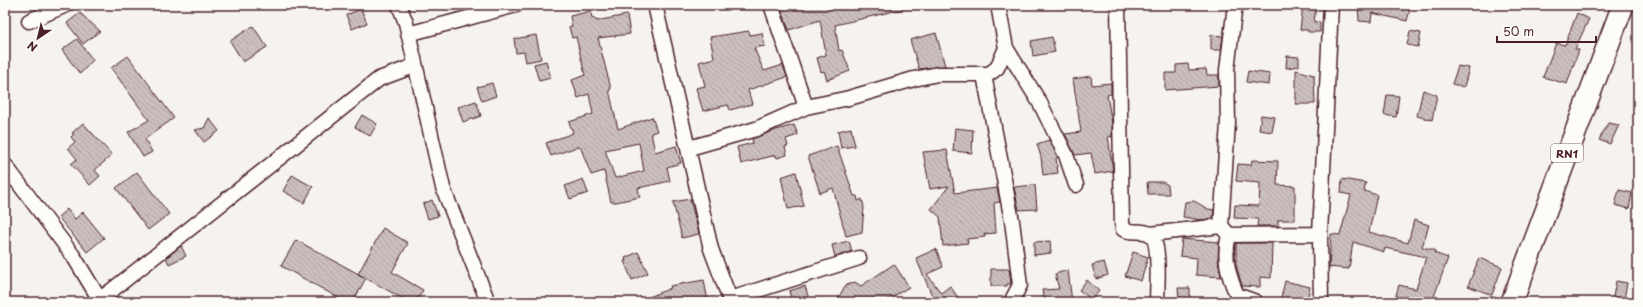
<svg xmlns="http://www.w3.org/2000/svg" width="1643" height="307" font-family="'Playpen Sans',sans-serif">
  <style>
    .building { fill: url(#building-back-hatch); stroke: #4a1f2b; fill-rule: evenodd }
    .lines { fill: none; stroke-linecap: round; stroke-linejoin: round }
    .minor-casing { stroke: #4a1f2b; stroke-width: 17 }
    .highway-casing { stroke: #4a1f2b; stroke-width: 24 }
    .minor { stroke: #fdfcf7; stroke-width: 14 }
    .highway { stroke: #fdfcf7; stroke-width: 21 }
    .labels { text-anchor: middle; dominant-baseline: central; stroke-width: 3; stroke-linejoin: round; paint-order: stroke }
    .shield { fill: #fdfcf7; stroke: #806168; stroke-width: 1 }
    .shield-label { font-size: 11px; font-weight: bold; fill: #4a1f2b }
  </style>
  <defs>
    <pattern id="building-back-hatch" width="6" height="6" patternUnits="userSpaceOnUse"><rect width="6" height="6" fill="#cbbfbe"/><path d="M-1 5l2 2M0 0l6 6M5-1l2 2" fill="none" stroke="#b0a4a3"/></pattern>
  </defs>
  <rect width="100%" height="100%" fill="#f6f3ef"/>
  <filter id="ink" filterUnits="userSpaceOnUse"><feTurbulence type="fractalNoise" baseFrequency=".025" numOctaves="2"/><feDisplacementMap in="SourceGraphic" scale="8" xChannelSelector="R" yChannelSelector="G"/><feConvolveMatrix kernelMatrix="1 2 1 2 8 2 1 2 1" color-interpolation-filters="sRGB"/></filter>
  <g filter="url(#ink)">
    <path class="building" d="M780 5H902L903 9 835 25 839 51 842 50 850 71 827 80 824 71 821 72 817 58 826 55 820 20 789 30Z
      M1303 5H1316L1314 22H1320V32H1308V30H1300Z
      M1358 5H1411L1407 21 1372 13 1371 22 1359 21Z
      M361 9 367 23 352 29 346 15Z
      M591 11 592 19 595 18 596 21 627 15 630 34 598 38 611 89 609 90 618 129 652 117 657 131 651 133 655 152 676 146 681 163 667 167 670 181 638 188 640 197 616 202H611L604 171 591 175 580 146 551 156 546 143 573 133 569 122 593 114 589 94 578 98 572 80 585 75 576 37 572 38 569 27 572 26 570 16ZM639 143 644 171 615 178 605 150Z
      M80 13 100 31 83 44 67 23Z
      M1577 13 1589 19 1575 49 1579 50 1567 84 1543 77 1556 43 1565 45Z
      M253 26 267 47 243 62 230 41Z
      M749 31 750 35 762 33 765 46 754 48 764 71 783 65 787 77 748 90 752 104 730 110 728 105 703 111 696 88 705 86 699 62 714 58 710 37Z
      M1410 31 1421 33 1418 47 1407 45Z
      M936 33 945 66 919 69 910 40Z
      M536 35 541 59 526 62 524 52 516 53 514 39Z
      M1211 35 1223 36 1221 50H1211Z
      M1052 37 1055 52 1033 56 1031 41Z
      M77 39 93 60 80 74 62 50Z
      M128 56 174 118 145 139 152 152 143 157 128 132 149 120 111 68Z
      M1287 56 1299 57V66L1286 68Z
      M546 61 551 78 539 81 534 64Z
      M1188 64 1189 70 1206 69 1207 75H1219V86L1165 90V73H1176V65Z
      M1458 66 1469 68 1464 87 1452 84Z
      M1296 70 1314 75 1315 104H1296Z
      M1248 71 1270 74 1269 85 1246 82Z
      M1091 76 1092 85 1111 83V94L1107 95 1112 124V137L1108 136 1113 171 1095 174 1091 153 1075 155 1065 134 1081 132 1073 79Z
      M492 83 496 96 482 101 477 87Z
      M1423 90 1437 95 1432 120 1417 116Z
      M1387 95 1399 96 1396 117 1384 115Z
      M476 101 481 116 463 122 458 107Z
      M362 115 377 124 370 136 355 127Z
      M1261 115 1275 117 1272 132 1259 130Z
      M209 118 219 131 204 142 195 130 204 128Z
      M83 123 112 155 95 170 100 176 90 185 71 164 77 159 68 148 75 142 71 137 74 134 72 133Z
      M1608 123 1619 125 1610 144 1599 140Z
      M794 125 798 135 786 139 788 146 785 147 787 155 777 158 776 155 741 164 737 147 753 143 752 139 776 130Z
      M851 128 855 146 841 148 838 131Z
      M955 128 973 130 972 153 953 151Z
      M1049 140 1058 157 1056 158 1058 173 1043 175 1041 157 1037 144Z
      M837 146 854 196H857L858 201 862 199 864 207 862 232 846 236 833 188 820 193 808 156Z
      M947 150 955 193 997 188 1000 202 994 203 996 233 984 234 985 237 967 239 968 243 943 246 940 217 931 209 949 186 930 189 923 152Z
      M1252 160 1278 161 1277 185 1295 186V220H1278V226H1257L1258 219 1234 218 1235 205 1259 206 1260 183 1236 181 1238 164 1251 165Z
      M137 172 169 214 148 230 116 188Z
      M796 172 804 206 788 209 781 177Z
      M292 175 313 187 304 203 283 191Z
      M583 179 588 193 570 199 565 186Z
      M1342 179 1366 183 1364 191 1377 195 1369 232 1408 243 1414 220 1429 225 1422 247 1435 250 1434 253 1448 258 1432 302H1394L1399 285 1416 289 1426 257 1385 248 1384 252 1353 242 1349 269 1329 267 1331 234 1340 235 1351 195 1341 193Z
      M1147 182H1163L1168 185 1169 194H1148Z
      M1035 185 1037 209 1019 210 1014 187Z
      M1619 190 1632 193 1629 209 1615 205Z
      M690 199 699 234 682 238 673 202Z
      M432 200 438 216 428 219 423 204Z
      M1194 201 1208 209 1214 210 1213 218 1201 220 1183 217 1185 202Z
      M67 209 75 219 83 212 104 238 87 252 58 217Z
      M383 228 408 243 392 272 423 290 416 302H409L358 274Z
      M1182 239 1219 242 1218 259 1221 277 1196 275 1197 258 1180 256Z
      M296 240 366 278 353 302H346L281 266Z
      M849 241 852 251 835 257 832 245Z
      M1050 241 1051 253 1034 255V242Z
      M1236 243H1272L1271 278 1260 277V287L1242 286 1236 264Z
      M181 246 186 256 169 264 166 258Z
      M936 249 943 267 927 274 941 293 950 286 961 302H927L933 298 916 258Z
      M638 252 648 273 632 280 624 261H626L625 258Z
      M1133 252 1148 257 1141 281 1125 276Z
      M1479 258 1502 267 1492 295 1468 286Z
      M1104 262 1108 275 1096 279 1092 265Z
      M894 264 909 287 884 302H836L845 286 855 282 861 286Z
      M991 269H1009L1011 284H1007V286H991Z
      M1068 270 1072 302H1044L1042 290 1059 289 1055 274Z
      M704 280 708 302H637L671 288 670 286Z
      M1087 280 1099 291 1092 300 1079 290Z
      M1285 281 1310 287 1307 302H1280Z
      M1616 281 1627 283 1624 299 1613 297Z
      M805 286 810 302H792L789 291Z
      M1178 288H1190V298L1179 299Z"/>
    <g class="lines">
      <g class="minor-casing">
        <path id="minor" d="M399 5 406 23 443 188 488 302
          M655 5 711 249 731 302
          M771 5 806 107
          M998 5 1006 48 1040 103 1066 155 1076 185
          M1118 5 1122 223 1123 229C1131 234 1142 229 1150 234 1161 242 1157 289 1157 302
          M1235 5 1227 70 1228 123 1221 226 1229 235C1223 257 1228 275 1237 295L1256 302
          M29 21 66 5
          M408 34 516 5
          M984 75 1012 221 1020 285 1011 302
          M689 148 756 129 806 107 849 98 914 79 938 74H989L997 68 1006 48
          M5 165 74 257 100 300
          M1150 234 1221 226
          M1229 235 1320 234
          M730 299 859 258
          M97 302 379 79 414 66
          M1321 302 1320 234 1331 5"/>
      </g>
      <g class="highway-casing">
        <path id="highway" d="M1512 302 1623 5"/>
      </g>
      <use href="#minor" class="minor"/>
      <use href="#highway" class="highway"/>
    </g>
  </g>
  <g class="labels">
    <rect class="shield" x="1551" y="144" width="32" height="18" rx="3"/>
    <g class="shield-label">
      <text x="1567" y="153">RN1</text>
    </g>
  </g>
  <rect width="1643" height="307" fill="none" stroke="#fdfcf7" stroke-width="20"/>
  <rect x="10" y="10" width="1623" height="287" fill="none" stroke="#4a1f2b" stroke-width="1.5" filter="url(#ink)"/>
  <g transform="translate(38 38) rotate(215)" stroke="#fdfcf7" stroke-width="3" paint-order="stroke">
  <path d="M0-3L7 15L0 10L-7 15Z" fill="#4a1f2b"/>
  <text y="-6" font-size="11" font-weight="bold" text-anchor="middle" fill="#4a1f2b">N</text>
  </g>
  <path d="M1497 36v6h99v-6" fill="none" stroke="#4a1f2b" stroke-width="2"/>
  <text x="1503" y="36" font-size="12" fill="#4a1f2b" stroke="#fdfcf7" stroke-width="3" paint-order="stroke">50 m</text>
</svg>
